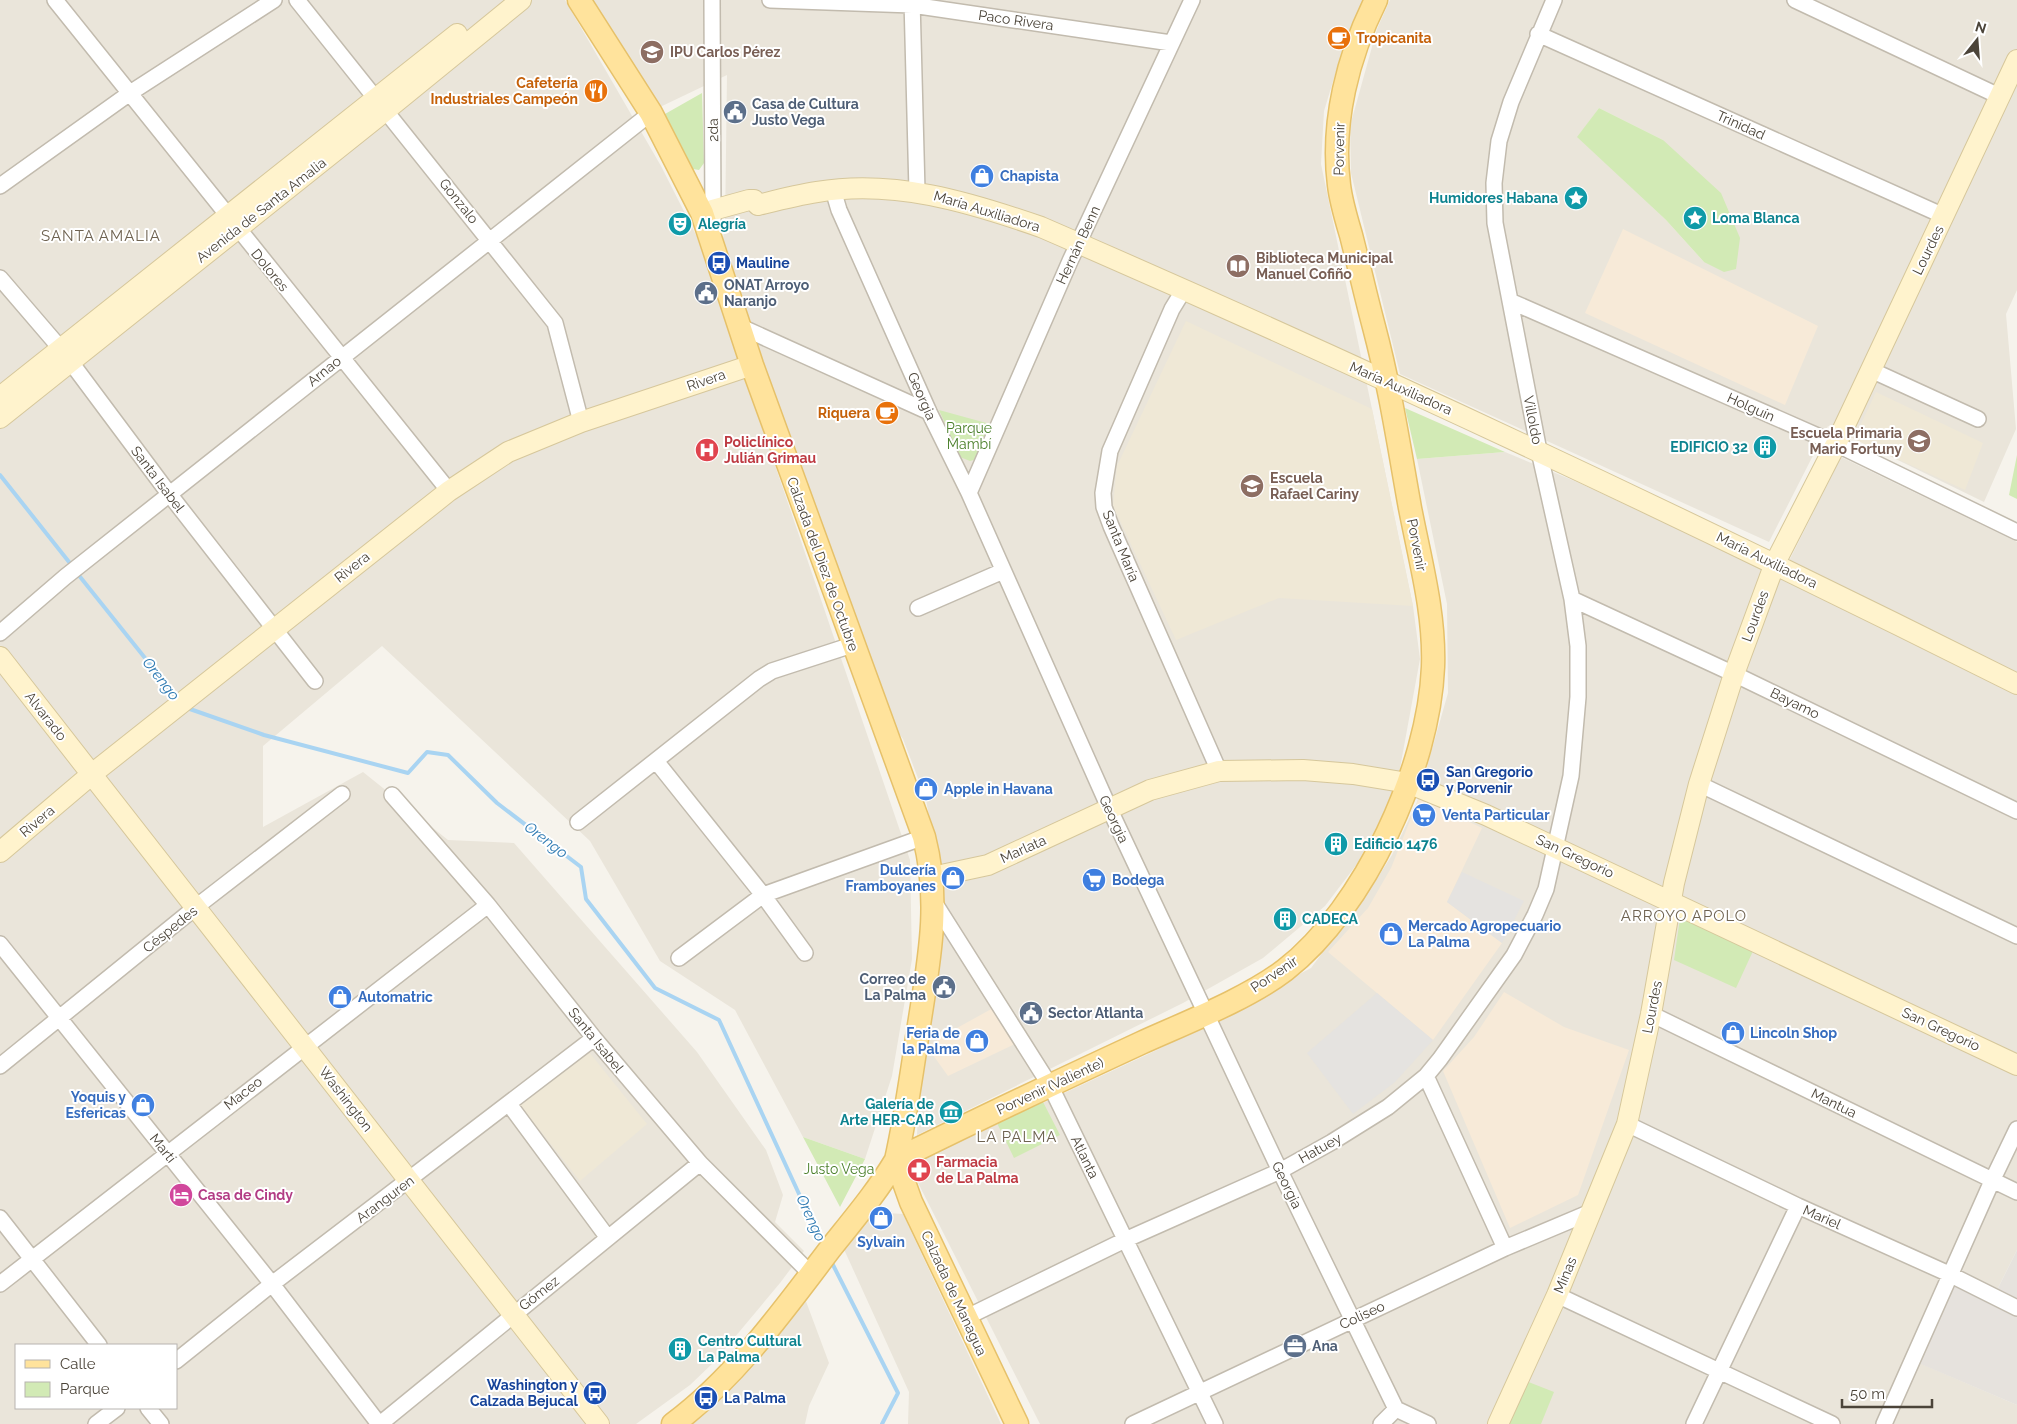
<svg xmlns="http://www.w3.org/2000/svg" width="2017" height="1424" font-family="Raleway,sans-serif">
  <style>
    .residential { fill: #eae5da; fill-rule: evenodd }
    .commercial { fill: #f7ead8 }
    .industrial { fill: #e6e2dd }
    .education { fill: #efe8d6 }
    .green { fill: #d2eab5 }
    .parking { fill: #e5e3e0 }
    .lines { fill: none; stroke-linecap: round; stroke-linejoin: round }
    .stream { stroke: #a9d4f2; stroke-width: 4 }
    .street-casing { stroke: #c2bbae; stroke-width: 18 }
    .secondary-casing { stroke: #d6c79b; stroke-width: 22 }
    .primary-casing { stroke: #e6c16a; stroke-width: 25 }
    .street { stroke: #fff; stroke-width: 15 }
    .secondary { stroke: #fff3cd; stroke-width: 20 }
    .primary { stroke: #ffe39c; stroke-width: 22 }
    .labels { text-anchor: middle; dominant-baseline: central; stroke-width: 4; stroke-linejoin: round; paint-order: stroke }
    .street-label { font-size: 14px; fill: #4b4439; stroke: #fff }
    .food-label { font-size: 14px; font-weight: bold; fill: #c56008; stroke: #fff; text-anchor: end }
    .education-label { font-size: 14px; font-weight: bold; fill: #785e54; stroke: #fff; text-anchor: start }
    .service-label { font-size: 14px; font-weight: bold; fill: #4e5e75; stroke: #fff; text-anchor: start }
    .shop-label { font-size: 14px; font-weight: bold; fill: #366cbe; stroke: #fff; text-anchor: start }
    .culture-label { font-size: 14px; font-weight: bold; fill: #0d838f; stroke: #fff; text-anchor: start }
    .transit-label { font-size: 14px; font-weight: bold; fill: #164399; stroke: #fff; text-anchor: start }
    .park-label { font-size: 14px; fill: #4a7f2a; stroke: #fff }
    .health-label { font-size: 14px; font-weight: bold; fill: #be3a42; stroke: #fff; text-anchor: start }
    .hotel-label { font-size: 14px; font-weight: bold; fill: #b23c85; stroke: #fff; text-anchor: start }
    .neighbourhood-label { font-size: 15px; letter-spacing: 1px; fill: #6e6250; stroke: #fff }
    .water-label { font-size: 15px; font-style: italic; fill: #2e7ab2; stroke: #fff }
  </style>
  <rect width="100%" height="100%" fill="#f6f3ec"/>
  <path class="residential" d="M0 0H565L661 166 697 237 910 860 912 959 892 1076 865 1159 803 1137 735 1010 660 961 590 841 382 646 263 746V827L363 772 448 840 514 843 697 1052 766 1150 783 1195 775 1222 804 1251 780 1283 714 1362 690 1385 636 1424H0ZM16 1345H176V1408H16Z
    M590 0H1365L1345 42 1324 111 1321 164 1413 606 1420 659 1396 790 1357 864 1325 906 1263 958 1183 1003 917 1135 932 835 926 799 903 739 893 725 721 249 725 227 727 75 660 107Z
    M1390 0H2017V290L2006 314 2016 429 1984 502 1828 426 1769 542 1400 374 1351 173 1350 126 1377 29ZM1599 108 1663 140 1704 262 1666 220 1578 137Z
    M1505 452 1577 482 1781 577 1841 457 2017 542V1250L1993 1298 1917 1362 2017 1405V1424H1040L909 1165 1157 1050 1311 968 1373 885 1392 855 1417 802 1448 693 1447 604 1417 459Z
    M872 1212 903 1214 1001 1424H908L909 1392 842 1245Z
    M804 1296 829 1363 809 1406 805 1424H693L744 1373Z"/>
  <path class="commercial" d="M1623 229 1818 326 1785 405 1585 313Z
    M1419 798 1482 828 1447 902 1502 943 1433 1040 1328 952 1368 908 1391 868Z
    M1504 992 1564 1027 1629 1050 1578 1195 1510 1228 1443 1071 1474 1037Z
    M995 1007 1019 1042 948 1076 933 1055 937 1039Z"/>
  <path class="industrial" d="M2017 1250V1405L1916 1362 1953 1281 1993 1298Z"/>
  <path class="education" d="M1186 321 1372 409 1413 606 1279 598 1176 640 1113 506 1117 466Z
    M1876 392 1983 443 1965 490 1854 439Z
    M588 1051 647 1124 580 1181 520 1105Z"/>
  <path class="green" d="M702 93 704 163 699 170 693 169 665 114Z
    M1599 108 1663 140 1721 193 1740 238 1736 269 1724 272 1704 262 1666 220 1577 137Z
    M1405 408 1505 452 1417 459Z
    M939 410 990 424 977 459 970 461 960 457Z
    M2017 455V499L2009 495Z
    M1680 918 1753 951 1736 988 1674 960Z
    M1042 1100 1060 1135 1014 1158 996 1121Z
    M803 1137 865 1159 840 1207Z
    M1526 1381 1554 1392 1541 1424H1507Z"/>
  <path class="parking" d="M1462 872 1524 901 1502 943 1447 902Z
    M1377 993 1433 1040 1395 1082 1353 1114 1307 1053Z"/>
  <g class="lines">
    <path class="stream" d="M0 475 73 567
      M77 573 177 698
      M187 708 264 735 408 773 427 752 448 755 497 803 581 867 586 899 655 988 719 1020 823 1246
      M831 1261 898 1393 882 1424"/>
    <g class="street-casing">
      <path id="street" d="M55 0 449 491
        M297 0 555 323 581 422
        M712 0 713 220
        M770 0 912 5 1171 43
        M912 0 917 191
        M1795 0 2001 97
        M1538 34 1944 216
        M0 186 130 93 274 0
        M833 190 839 210 929 412 969 493 1110 810 1280 1171 1396 1409 1428 1424
        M0 278 61 349 170 495 315 681
        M1183 291 1172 309 1110 451 1103 493 1104 507 1111 526 1219 771
        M1510 301 1836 444 2017 532
        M739 326 929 412
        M1871 370 1978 419
        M969 493 1070 261 1192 0
        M1572 599 1734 674 2017 811
        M918 608 1003 571
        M0 633 65 577 651 113
        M656 761 763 895 805 953
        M1699 784 2017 936
        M392 795 488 905 594 1038 700 1163 812 1275
        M578 822 759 679 772 671 852 645
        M934 902 1051 1087 1215 1424
        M0 944 272 1284 379 1424
        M679 958 763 895 924 837
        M1651 1014 2017 1192
        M0 1066 196 907 342 794
        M1426 1076 1505 1248
        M509 1104 608 1238
        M1627 1124 1798 1206 1949 1274 2017 1308
        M0 1218 99 1345
        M0 1284 488 905
        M1557 1295 1832 1424
        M965 1318 1125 1240 1280 1171 1332 1142 1388 1107 1426 1076 1440 1059 1514 955 1535 915 1546 889 1571 776 1578 697V646L1572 599 1539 451 1495 223 1494 183 1499 141 1511 102 1554 0
        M176 1361 272 1284 594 1038
        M148 1408 161 1424
        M96 1424 117 1408
        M380 1424 700 1163
        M1133 1424 1505 1248 1593 1211
        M1381 1424 1396 1409
        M1694 1424 1798 1206
        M1884 1424 1992 1181 2017 1129"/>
    </g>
    <g class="secondary-casing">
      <path id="secondary" d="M758 205C778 200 797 195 817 192 894 179 969 202 1041 227 1371 370 1696 523 2017 684
        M702 213 749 200H754L758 205
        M0 397 457 34
        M0 418 385 111 521 0
        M0 657 599 1424
        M0 852 92 774 449 491 508 452 581 422 752 365
        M932 877 988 865 1150 790 1219 771 1303 770 1353 774 1408 783 1486 815 2017 1065
        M1498 1424 1557 1295 1627 1124 1651 1014 1674 883 1699 784 1734 674 1775 563 1836 444 2017 60"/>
    </g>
    <g class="primary-casing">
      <path id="primary" d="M579 0 651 113 702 213 752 365 924 837C941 903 929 960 919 1025 912 1070 906 1116 896 1160 877 1192 853 1220 830 1249 783 1311 735 1378 673 1424
        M896 1160C976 1120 1059 1081 1141 1043 1185 1023 1247 999 1285 970 1365 908 1429 767 1433 667 1435 613 1420 560 1410 508 1399 447 1390 387 1374 327 1366 297 1359 266 1351 235 1346 218 1341 202 1339 185 1331 122 1348 56 1376 0
        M896 1160 911 1202 1017 1424"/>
    </g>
    <use href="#street" class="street"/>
    <use href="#secondary" class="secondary"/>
    <use href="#primary" class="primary"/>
  </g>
  <defs>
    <g id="cafe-disc" transform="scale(1.25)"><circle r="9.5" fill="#e8710a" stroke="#fff"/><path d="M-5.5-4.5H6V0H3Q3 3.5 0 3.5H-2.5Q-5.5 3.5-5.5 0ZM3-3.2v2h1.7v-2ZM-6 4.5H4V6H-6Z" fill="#fff"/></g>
    <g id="school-disc" transform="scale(1.25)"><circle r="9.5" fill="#8d6e63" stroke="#fff"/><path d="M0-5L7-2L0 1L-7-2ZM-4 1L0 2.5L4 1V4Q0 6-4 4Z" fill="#fff"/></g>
    <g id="restaurant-disc" transform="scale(1.25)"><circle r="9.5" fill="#e8710a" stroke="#fff"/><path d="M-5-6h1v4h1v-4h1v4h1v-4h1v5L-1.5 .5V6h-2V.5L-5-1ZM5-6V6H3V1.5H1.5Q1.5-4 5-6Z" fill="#fff"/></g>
    <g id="civic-disc" transform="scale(1.25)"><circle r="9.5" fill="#5c6f8a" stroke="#fff"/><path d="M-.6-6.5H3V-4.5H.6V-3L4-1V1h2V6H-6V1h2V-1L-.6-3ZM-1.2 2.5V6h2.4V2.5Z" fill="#fff"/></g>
    <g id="shop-disc" transform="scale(1.25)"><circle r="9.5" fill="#3f7fe0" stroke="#fff"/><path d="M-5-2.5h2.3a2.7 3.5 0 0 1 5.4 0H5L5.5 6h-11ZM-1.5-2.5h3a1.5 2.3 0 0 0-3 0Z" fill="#fff"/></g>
    <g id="sight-disc" transform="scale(1.25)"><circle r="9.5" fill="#0f9aa8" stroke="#fff"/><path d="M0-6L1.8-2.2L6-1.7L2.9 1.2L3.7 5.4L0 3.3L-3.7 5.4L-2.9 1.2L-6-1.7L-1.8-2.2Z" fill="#fff"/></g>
    <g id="theatre-disc" transform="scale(1.25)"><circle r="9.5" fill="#0f9aa8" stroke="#fff"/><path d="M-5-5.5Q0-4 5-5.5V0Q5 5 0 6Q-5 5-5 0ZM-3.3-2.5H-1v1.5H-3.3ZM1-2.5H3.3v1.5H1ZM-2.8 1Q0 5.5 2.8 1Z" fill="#fff"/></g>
    <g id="bus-disc" transform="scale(1.25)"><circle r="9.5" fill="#1a4fb4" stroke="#fff"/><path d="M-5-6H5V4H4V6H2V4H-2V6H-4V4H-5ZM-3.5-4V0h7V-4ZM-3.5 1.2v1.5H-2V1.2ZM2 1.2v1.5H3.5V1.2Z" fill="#fff"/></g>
    <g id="library-disc" transform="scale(1.25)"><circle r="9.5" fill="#8d6e63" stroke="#fff"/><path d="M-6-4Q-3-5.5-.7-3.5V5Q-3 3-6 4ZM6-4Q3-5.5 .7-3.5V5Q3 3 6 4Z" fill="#fff"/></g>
    <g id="building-disc" transform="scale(1.25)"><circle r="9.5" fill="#0f9aa8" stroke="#fff"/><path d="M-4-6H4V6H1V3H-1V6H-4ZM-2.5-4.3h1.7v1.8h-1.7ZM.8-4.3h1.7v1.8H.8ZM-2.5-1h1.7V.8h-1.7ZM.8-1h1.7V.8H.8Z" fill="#fff"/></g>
    <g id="hospital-disc" transform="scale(1.25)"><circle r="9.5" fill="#e0444e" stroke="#fff"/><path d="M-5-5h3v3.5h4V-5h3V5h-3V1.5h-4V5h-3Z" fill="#fff"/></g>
    <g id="supermarket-disc" transform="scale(1.25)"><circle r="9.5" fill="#3f7fe0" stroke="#fff"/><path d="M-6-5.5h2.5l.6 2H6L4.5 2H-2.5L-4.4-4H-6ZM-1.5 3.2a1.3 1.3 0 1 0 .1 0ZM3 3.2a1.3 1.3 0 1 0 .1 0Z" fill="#fff"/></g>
    <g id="museum-disc" transform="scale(1.25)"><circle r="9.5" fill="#0f9aa8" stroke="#fff"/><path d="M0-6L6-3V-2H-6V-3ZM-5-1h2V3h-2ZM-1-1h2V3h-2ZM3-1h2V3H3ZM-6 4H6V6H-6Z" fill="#fff"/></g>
    <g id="pharmacy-disc" transform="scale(1.25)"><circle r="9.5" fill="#e0444e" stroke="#fff"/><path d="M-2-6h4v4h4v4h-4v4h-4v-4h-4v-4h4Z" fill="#fff"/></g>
    <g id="hotel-disc" transform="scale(1.25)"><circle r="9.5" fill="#d1479c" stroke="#fff"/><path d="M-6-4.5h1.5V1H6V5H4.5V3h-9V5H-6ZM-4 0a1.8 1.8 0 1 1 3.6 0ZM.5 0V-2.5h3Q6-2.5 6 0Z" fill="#fff"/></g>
    <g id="office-disc" transform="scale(1.25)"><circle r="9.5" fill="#5c6f8a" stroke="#fff"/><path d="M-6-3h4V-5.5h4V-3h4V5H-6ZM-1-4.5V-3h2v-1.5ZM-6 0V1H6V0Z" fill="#fff"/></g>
  </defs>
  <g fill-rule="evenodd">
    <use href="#cafe-disc" x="1339" y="38"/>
    <use href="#school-disc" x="652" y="52"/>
    <use href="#restaurant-disc" x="596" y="91"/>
    <use href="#civic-disc" x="735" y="112"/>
    <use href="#shop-disc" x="982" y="176"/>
    <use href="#sight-disc" x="1576" y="198"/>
    <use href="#sight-disc" x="1695" y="218"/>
    <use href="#theatre-disc" x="680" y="224"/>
    <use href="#bus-disc" x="719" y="263"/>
    <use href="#library-disc" x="1238" y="266"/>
    <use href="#civic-disc" x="706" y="293"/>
    <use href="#cafe-disc" x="887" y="413"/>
    <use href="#school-disc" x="1919" y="441"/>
    <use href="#building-disc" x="1765" y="447"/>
    <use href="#hospital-disc" x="707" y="450"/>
    <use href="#school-disc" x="1252" y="486"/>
    <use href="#bus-disc" x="1428" y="780"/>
    <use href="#shop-disc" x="926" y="789"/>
    <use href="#supermarket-disc" x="1424" y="815"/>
    <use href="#building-disc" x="1336" y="844"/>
    <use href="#shop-disc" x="953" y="878"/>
    <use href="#supermarket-disc" x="1094" y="880"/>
    <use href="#building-disc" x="1285" y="919"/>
    <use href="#shop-disc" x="1391" y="934"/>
    <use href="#civic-disc" x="944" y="987"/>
    <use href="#shop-disc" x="340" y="997"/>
    <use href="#civic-disc" x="1031" y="1013"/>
    <use href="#shop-disc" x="1733" y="1033"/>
    <use href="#shop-disc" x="977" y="1041"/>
    <use href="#shop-disc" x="143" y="1105"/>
    <use href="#museum-disc" x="951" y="1112"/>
    <use href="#pharmacy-disc" x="919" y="1170"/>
    <use href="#hotel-disc" x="181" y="1195"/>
    <use href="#shop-disc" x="881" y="1218"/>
    <use href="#office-disc" x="1295" y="1346"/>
    <use href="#building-disc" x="680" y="1349"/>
    <use href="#bus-disc" x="595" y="1393"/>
    <use href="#bus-disc" x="706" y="1398"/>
  </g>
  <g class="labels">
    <g class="street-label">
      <text transform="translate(1016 20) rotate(8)">Paco Rivera</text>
      <text transform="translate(1741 125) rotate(24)">Trinidad</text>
      <text transform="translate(713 130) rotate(-91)">2da</text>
      <text transform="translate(1339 149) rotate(-89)">Porvenir</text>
      <text transform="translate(459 201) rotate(51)">Gonzalo</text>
      <text transform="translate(261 210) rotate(-38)">Avenida de Santa Amalia</text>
      <text transform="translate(987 211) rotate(17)">María Auxiliadora</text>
      <text transform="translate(1078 245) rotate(-65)">Hernán Benn</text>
      <text transform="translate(1928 250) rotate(-64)">Lourdes</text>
      <text transform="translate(270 270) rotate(51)">Dolores</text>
      <text transform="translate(324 371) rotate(-39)">Arnao</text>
      <text transform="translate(706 380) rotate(-19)">Rivera</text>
      <text transform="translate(1401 388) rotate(24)">María Auxiliadora</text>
      <text transform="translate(922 396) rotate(66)">Georgia</text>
      <text transform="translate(1751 407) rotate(24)">Holguín</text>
      <text transform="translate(1533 420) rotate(79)">Villoldo</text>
      <text transform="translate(158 479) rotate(53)">Santa Isabel</text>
      <text transform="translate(1417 545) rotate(79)">Porvenir</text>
      <text transform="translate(1121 546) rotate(68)">Santa María</text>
      <text transform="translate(1767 560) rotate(26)">María Auxiliadora</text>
      <text transform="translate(823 564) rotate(70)">Calzada del Diez de Octubre</text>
      <text transform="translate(352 567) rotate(-38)">Rivera</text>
      <text transform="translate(1755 616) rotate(-70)">Lourdes</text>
      <text transform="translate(1795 703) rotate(26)">Bayamo</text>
      <text transform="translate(46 716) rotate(52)">Alvarado</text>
      <text transform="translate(1114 819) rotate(65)">Georgia</text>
      <text transform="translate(37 821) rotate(-40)">Rivera</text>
      <text transform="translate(1023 849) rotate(-24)">Marlata</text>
      <text transform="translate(1575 856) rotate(25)">San Gregorio</text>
      <text transform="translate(170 929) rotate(-39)">Céspedes</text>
      <text transform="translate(1274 974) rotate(-34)">Porvenir</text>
      <text transform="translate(1652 1007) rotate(-79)">Lourdes</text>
      <text transform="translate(1941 1029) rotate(25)">San Gregorio</text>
      <text transform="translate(596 1040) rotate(51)">Santa Isabel</text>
      <text transform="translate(1050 1086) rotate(-25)">Porvenir (Valiente)</text>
      <text transform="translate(243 1093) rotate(-38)">Maceo</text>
      <text transform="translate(346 1099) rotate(52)">Washington</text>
      <text transform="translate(1834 1103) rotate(26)">Mantua</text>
      <text transform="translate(163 1148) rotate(51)">Martí</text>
      <text transform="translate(1320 1148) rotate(-29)">Hatuey</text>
      <text transform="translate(1085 1157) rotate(64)">Atlanta</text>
      <text transform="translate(1287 1185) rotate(64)">Georgia</text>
      <text transform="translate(385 1199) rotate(-37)">Aranguren</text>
      <text transform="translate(1822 1217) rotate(24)">Mariel</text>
      <text transform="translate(1565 1275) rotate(-67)">Minas</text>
      <text transform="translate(539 1293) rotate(-38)">Gómez</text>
      <text transform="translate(954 1293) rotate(65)">Calzada de Managua</text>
      <text transform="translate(1362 1315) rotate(-25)">Coliseo</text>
    </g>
    <g class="food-label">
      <text x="1356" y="38" text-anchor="start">Tropicanita</text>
      <text x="578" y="83">Cafetería<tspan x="578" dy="16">Industriales Campeón</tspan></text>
      <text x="870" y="413">Riquera</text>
    </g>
    <g class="education-label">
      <text x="670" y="52">IPU Carlos Pérez</text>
      <text x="1256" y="258">Biblioteca Municipal<tspan x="1256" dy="16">Manuel Cofiño</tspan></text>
      <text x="1902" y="433" text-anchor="end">Escuela Primaria<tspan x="1902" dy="16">Mario Fortuny</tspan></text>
      <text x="1270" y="478">Escuela<tspan x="1270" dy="16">Rafael Cariny</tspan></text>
    </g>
    <g class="service-label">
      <text x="752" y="104">Casa de Cultura<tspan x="752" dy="16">Justo Vega</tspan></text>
      <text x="724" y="285">ONAT Arroyo<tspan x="724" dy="16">Naranjo</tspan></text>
      <text x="926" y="979" text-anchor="end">Correo de<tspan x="926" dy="16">La Palma</tspan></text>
      <text x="1048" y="1013">Sector Atlanta</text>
      <text x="1312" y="1346">Ana</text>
    </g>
    <g class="shop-label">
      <text x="1000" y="176">Chapista</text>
      <text x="944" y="789">Apple in Havana</text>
      <text x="1442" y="815">Venta Particular</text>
      <text x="936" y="870" text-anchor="end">Dulcería<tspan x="936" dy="16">Framboyanes</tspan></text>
      <text x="1112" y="880">Bodega</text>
      <text x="1408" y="926">Mercado Agropecuario<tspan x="1408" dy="16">La Palma</tspan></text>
      <text x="358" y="997">Automatric</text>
      <text x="960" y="1033" text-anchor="end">Feria de<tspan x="960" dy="16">la Palma</tspan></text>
      <text x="1750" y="1033">Lincoln Shop</text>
      <text x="126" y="1097" text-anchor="end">Yoquis y<tspan x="126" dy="16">Esfericas</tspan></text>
      <text x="881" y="1242" text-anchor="middle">Sylvain</text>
    </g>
    <g class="culture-label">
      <text x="1558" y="198" text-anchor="end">Humidores Habana</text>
      <text x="1712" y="218">Loma Blanca</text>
      <text x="698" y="224">Alegría</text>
      <text x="1748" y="447" text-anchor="end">EDIFICIO 32</text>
      <text x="1354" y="844">Edificio 1476</text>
      <text x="1302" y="919">CADECA</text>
      <text x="934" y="1104" text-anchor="end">Galería de<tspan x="934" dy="16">Arte HER-CAR</tspan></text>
      <text x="698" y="1341">Centro Cultural<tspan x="698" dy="16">La Palma</tspan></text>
    </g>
    <g class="transit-label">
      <text x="736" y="263">Mauline</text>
      <text x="1446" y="772">San Gregorio<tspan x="1446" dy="16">y Porvenir</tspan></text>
      <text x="578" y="1385" text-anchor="end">Washington y<tspan x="578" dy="16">Calzada Bejucal</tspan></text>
      <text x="724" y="1398">La Palma</text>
    </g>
    <g class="park-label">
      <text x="969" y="428">Parque<tspan x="969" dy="16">Mambí</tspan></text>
      <text x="839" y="1169">Justo Vega</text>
    </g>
    <g class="health-label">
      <text x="724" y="442">Policlínico<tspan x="724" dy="16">Julián Grimau</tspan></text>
      <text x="936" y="1162">Farmacia<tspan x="936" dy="16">de La Palma</tspan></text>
    </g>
    <g class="hotel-label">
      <text x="198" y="1195">Casa de Cindy</text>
    </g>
    <g class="neighbourhood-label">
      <text x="101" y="236">SANTA AMALIA</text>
      <text x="1684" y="916">ARROYO APOLO</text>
      <text x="1017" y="1137">LA PALMA</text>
    </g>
    <g class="water-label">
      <text transform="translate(161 679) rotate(52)">Orengo</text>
      <text transform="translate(546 840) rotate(37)">Orengo</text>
      <text transform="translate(811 1218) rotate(65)">Orengo</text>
    </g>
  </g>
  <rect x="15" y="1344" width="162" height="65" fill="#ffffff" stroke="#b7b4b0"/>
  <rect x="25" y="1360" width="25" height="8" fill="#ffe39c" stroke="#b7b4b0"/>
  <text x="60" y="1369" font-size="15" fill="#4b4439">Calle</text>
  <rect x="25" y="1382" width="25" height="15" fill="#d2eab5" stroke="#b7b4b0"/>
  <text x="60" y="1394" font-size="15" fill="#4b4439">Parque</text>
  <g transform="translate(1977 40) rotate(17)" stroke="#ffffff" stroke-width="4" paint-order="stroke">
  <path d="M0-4L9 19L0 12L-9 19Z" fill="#4b4439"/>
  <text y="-8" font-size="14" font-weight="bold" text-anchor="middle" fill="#4b4439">N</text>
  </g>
  <path d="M1842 1399v8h90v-8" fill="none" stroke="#4b4439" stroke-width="2.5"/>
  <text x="1850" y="1399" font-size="15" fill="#4b4439" stroke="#ffffff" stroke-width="4" paint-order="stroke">50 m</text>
</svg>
